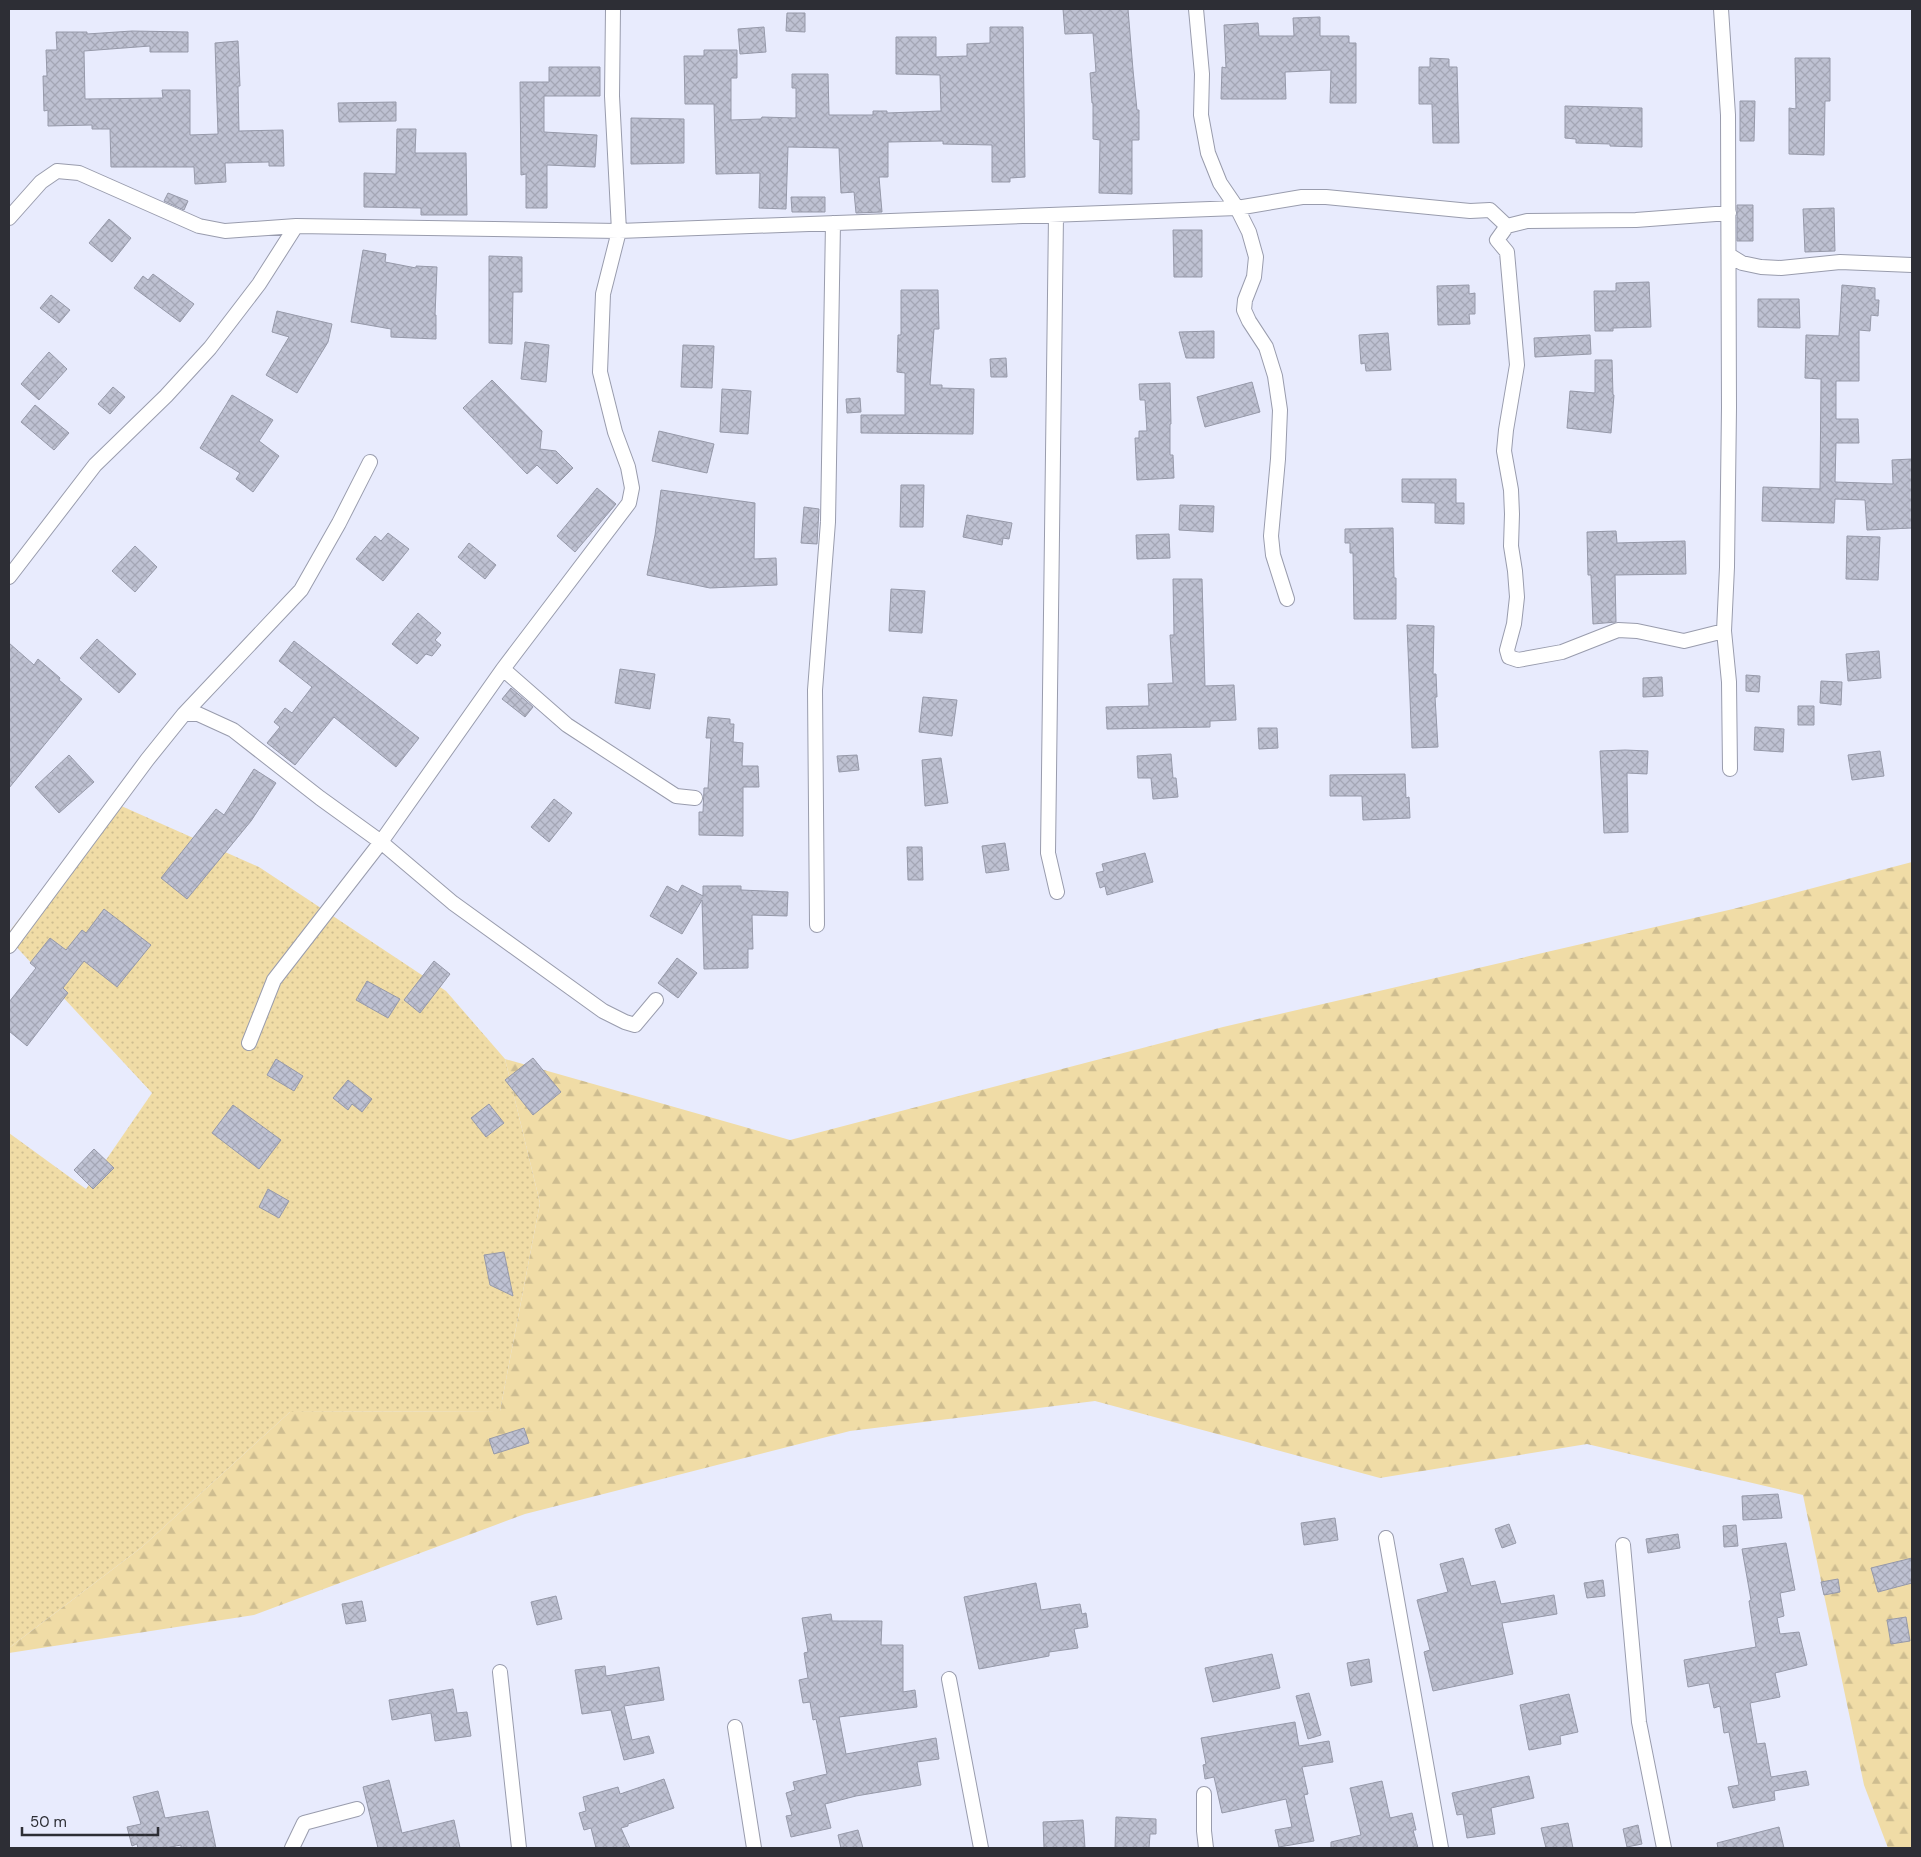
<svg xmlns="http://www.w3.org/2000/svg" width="1921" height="1857" font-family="'DM Sans',sans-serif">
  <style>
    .grass { fill: url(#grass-dots) }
    .forest { fill: url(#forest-firs) }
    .building { fill: url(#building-cross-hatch); stroke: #9699a9 }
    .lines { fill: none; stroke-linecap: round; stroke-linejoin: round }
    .street-casing { stroke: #999cad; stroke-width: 16 }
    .street { stroke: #fff; stroke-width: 14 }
  </style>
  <defs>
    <pattern id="grass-dots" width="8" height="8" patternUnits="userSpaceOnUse" patternTransform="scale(1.25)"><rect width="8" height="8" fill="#f0dca6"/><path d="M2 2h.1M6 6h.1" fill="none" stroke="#cebd90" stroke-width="1.8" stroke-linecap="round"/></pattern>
    <pattern id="forest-firs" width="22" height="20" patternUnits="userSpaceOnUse" patternTransform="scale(1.25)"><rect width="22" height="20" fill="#f0dca6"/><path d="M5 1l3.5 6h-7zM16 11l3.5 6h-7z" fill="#cebd90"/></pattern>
    <pattern id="building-cross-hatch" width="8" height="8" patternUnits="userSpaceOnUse" patternTransform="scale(1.25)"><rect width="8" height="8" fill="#bec1d2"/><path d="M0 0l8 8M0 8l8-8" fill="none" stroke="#a4a6b5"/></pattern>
  </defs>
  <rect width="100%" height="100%" fill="#e8ebfd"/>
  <path class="grass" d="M110 801 259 867 446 991 505 1059 540 1203 500 1411 290 1412 142 1547 9 1648V1133L86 1189 152 1093 9 939V932Z"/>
  <path class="forest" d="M1912 862V1848H1888L1864 1785 1803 1495 1587 1444 1380 1478 1095 1401 850 1431 525 1514 254 1615 9 1653V1648L142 1547 290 1412 500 1411 540 1203 505 1059 790 1140 1223 1027 1733 909Z"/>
  <path class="building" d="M1063 9H1128L1133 70 1137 110H1139V140H1132V194L1099 193 1100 140 1093 139V103H1092L1090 73 1096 72 1093 33 1065 34Z
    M787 13H805V32L786 31Z
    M1320 17V36H1349V43H1356V103H1330L1331 70 1285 72 1286 99H1221L1222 67 1226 68 1224 25 1258 23 1259 36H1294L1293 18Z
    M764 27 766 52 740 54 738 29Z
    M990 27H1023L1025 177 1010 178V182H992V145L943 144V141L888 142V177H879L882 212 856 213 854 192 841 193 839 148 788 147 786 209 759 208 760 173 716 174 714 104H685L684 56H704V50H737V78H731V120L761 119 762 117 796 118V88H792V74H828L829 115H873V111H887V113L941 111 940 75 896 74V37H936V57L967 56V44L990 43Z
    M132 31 188 32V52H150V46L84 51 85 99 163 98 162 90H190V135L218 134 215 43 238 41 240 86H238L239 131 283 130 284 166H269V162L225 163 226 182 195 184 194 167H111L110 129H92V125L48 126V110L44 111 43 76H47L46 50H57L56 32H87V34Z
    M1430 58 1449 59V67H1457L1459 143H1433L1432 104H1419V67H1430Z
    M1795 58H1830V101H1825L1824 155 1789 154V108L1796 109Z
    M549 67H600V96H544V132L597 135 595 167 547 165V208H526V174L521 175 520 82H549Z
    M1740 101H1755L1754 141H1740Z
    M396 102V121L339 122 338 103Z
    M1565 106 1642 108V147L1610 146V144L1576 143V139L1565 138Z
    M631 118 684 119V163L631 164Z
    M397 129H416L415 153H466L467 215H421V208L364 207V173L396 174Z
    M168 193 188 201 184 210 164 201Z
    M791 197H825V212H792Z
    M1737 205H1753V241H1737Z
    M1834 208 1835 251 1805 252 1803 209Z
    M109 219 131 238 112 262 89 243Z
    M1173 230H1202V277H1174Z
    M363 250 386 254 385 262 416 268V266L437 267 435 315H436V339L391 337V329L351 322Z
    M489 256 522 257V292H513L512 344 489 343Z
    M153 274 194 304 180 322 134 288 143 276 148 280Z
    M1649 282 1651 327 1613 328V331H1595L1594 291H1616V283Z
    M1469 285V294L1475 293V314H1469L1470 324 1438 325 1437 286Z
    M1842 285 1875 288V300H1879L1878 316 1871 315 1870 331 1859 330V381H1836V419H1858L1859 443H1836L1835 482 1893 484 1892 460 1912 459V528L1867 530 1865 500 1835 499 1834 523 1762 521 1763 487 1820 489 1821 379 1805 378 1806 335 1839 336Z
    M901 290H938L939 329H934L930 385H942V388L974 389 973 434 861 433V415H905V373L897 372 898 335H901Z
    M51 295 70 310 59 323 40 308Z
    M1758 299H1799L1800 328 1758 327Z
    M277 311 332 324 328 342 297 393 266 375 289 337 272 332Z
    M1214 331V358H1186L1179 332Z
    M1388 333 1391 370 1366 371 1365 363 1361 364 1359 335Z
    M1590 335 1591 354 1535 357 1534 338Z
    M525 342 549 345 546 382 521 379Z
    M683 345 714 346 712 388 681 387Z
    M49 352 67 369 39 400 21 384Z
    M1006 358 1007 377H991L990 359Z
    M1595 360H1612L1613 395H1614L1611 433 1567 428 1570 391 1595 393Z
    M492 380 542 431 540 449 556 451 573 468 557 484 537 465 527 474 463 408Z
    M1252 382 1260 412 1205 427 1197 397Z
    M1170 383 1171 424H1170V455H1173L1174 478 1137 480 1135 438H1139V431H1147L1145 400H1140L1139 384Z
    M113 387 125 397 110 414 98 404Z
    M722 389 751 391 748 434 720 432Z
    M232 395 273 420 259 441 279 456 253 492 236 479 240 473 200 448Z
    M860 398 861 412 847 413 846 399Z
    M35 405 69 433 54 450 21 422Z
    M659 431 714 444 707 473 652 461Z
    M1402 479H1456V503H1464V524L1435 523V503L1402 502Z
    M901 485H924L923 527H900Z
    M597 488 616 504 575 552 557 536Z
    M661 490 755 503 754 559 776 558 777 585 710 588 647 575 655 535Z
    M1180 505 1214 506 1213 532 1179 530Z
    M804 507 819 509 817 544 801 543Z
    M967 515 1012 523 1009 539 1003 538 1002 545 963 537Z
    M1393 528 1394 578H1396V619H1354L1353 553H1350V543H1345V529Z
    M1616 531 1617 543 1685 541 1686 574 1615 575 1616 622 1593 624 1591 575H1588L1587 532Z
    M388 533 409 549 383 581 356 559 375 536 381 541Z
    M1169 534 1170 558 1137 559 1136 535Z
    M1847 536 1880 537 1878 580 1846 579Z
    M469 543 496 565 485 579 458 557Z
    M135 546 157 567 135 592 112 571Z
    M1173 579H1202L1205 686 1234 685 1236 720 1210 721V727L1107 729 1106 707 1149 706 1148 684 1173 683 1170 635H1174Z
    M891 589 925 591 922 633 889 631Z
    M418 613 441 633 435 640 441 645 432 656 426 654 417 664 392 644Z
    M1407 625 1434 626 1433 674H1436L1437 697H1435L1438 747 1412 748Z
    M97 639 136 674 119 693 80 658Z
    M294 641 419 738 396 767 334 717 295 765 267 743 280 727 274 722 285 708 292 713 312 687 279 661Z
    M9 643 34 665 38 659 60 678 59 680 82 699 9 788Z
    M1879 651 1881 678 1848 681 1846 654Z
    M620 669 655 674 650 709 615 703Z
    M1746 675 1760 676 1759 692 1746 691Z
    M1662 677 1663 696 1643 697V678Z
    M1821 681 1842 682 1841 705 1820 703Z
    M511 688 533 707 525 717 502 699Z
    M923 697 957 700 952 736 919 732Z
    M1798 706H1814V725H1798Z
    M708 717 730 719V724H734L733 742 743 743 742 766H758L759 787H743V836L699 835V812H703L704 788H708L711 738H706Z
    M1755 727 1784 729 1783 752 1754 750Z
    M1258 728H1277L1278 748 1259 749Z
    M1625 750 1648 751 1647 774 1627 773 1628 832 1604 833 1600 751Z
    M1880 751 1884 776 1852 780 1848 755Z
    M1171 754 1173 778H1176L1178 797 1153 799 1151 778H1138L1137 756Z
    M69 755 94 782 59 813 35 787Z
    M857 755 859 770 839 772 837 756Z
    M941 758 948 803 925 806 922 760Z
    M254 769 276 783 251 821 187 899 161 878 216 809 224 815Z
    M1405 774 1406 798 1409 797 1410 818 1363 820 1362 796H1330V775Z
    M554 799 572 813 549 842 531 827Z
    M1005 843 1009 870 986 873 982 846Z
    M907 847H922L923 880H908Z
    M1145 853 1153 882 1107 895 1105 886 1100 888 1096 873 1104 871 1102 864Z
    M682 885 703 896V886H741V890L788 892 787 916 752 915 753 949H748V968L704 969 702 900 682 934 650 916 667 886 678 892Z
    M104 909 151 945 117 987 84 961 63 988 68 993 27 1046 9 1031V1002L36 968 30 963 50 938 66 950 82 930 86 933Z
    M677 958 697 973 678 998 658 983Z
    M434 961 450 974 420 1013 404 1000Z
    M367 981 400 999 388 1018 356 1000Z
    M533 1058 561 1092 533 1115 505 1080Z
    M276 1059 303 1076 294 1091 267 1075Z
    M348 1080 372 1099 362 1112 352 1104 348 1110 333 1098Z
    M489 1104 504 1123 486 1137 471 1118Z
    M233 1105 281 1140 259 1169 212 1133Z
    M94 1149 114 1168 93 1189 74 1170Z
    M268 1189 289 1201 279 1218 259 1207Z
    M504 1252 513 1296 490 1285 484 1255Z
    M524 1428 529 1443 494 1454 489 1439Z
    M1778 1494 1782 1518 1743 1520 1742 1496Z
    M1335 1518 1338 1540 1304 1545 1301 1523Z
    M1509 1524 1516 1543 1502 1548 1495 1529Z
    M1736 1525 1738 1546 1724 1547 1723 1526Z
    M1678 1534 1680 1548 1648 1553 1646 1539Z
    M1786 1543 1795 1590 1780 1593 1784 1616 1777 1618 1780 1634 1799 1632 1807 1665 1775 1673 1780 1697 1750 1703 1757 1744 1765 1743 1771 1777 1806 1771 1809 1785 1774 1791 1775 1800 1733 1808 1728 1787 1739 1785 1729 1732 1724 1733 1720 1706 1714 1708 1709 1683 1688 1687 1684 1660 1756 1647 1749 1601 1751 1600 1742 1549Z
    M1463 1558 1471 1586 1495 1581 1501 1604 1554 1595 1557 1614 1502 1623 1513 1674 1433 1691 1424 1652 1430 1650 1417 1600 1448 1592 1440 1564Z
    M1912 1558V1583L1878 1592 1871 1568Z
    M1838 1579 1840 1592 1824 1595 1821 1582Z
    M1603 1580 1605 1596 1587 1598 1584 1583Z
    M1036 1583 1041 1610 1080 1604 1082 1614 1086 1613 1088 1627 1074 1629 1078 1648 1049 1652V1656L979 1669 964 1597Z
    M556 1596 562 1619 537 1625 531 1602Z
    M362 1601 366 1621 346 1624 342 1604Z
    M831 1614 832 1621H882L881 1645H903V1692L915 1690 917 1707 839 1717 846 1754 936 1738 939 1759 917 1762 921 1785 856 1796 825 1804 831 1828 791 1837 786 1816 792 1815 786 1793 795 1790 793 1782 827 1774 816 1719 813 1720 810 1702 803 1703 799 1680 808 1678 804 1653 808 1652 802 1618Z
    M1906 1617 1910 1641 1891 1644 1887 1620Z
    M1272 1654 1280 1688 1213 1702 1205 1668Z
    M1369 1659 1372 1682 1351 1686 1347 1663Z
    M605 1666 606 1676 659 1667 664 1700 624 1706 632 1740 649 1736 654 1753 624 1760 611 1710 582 1714 575 1670Z
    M453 1689 457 1713 467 1712 471 1736 435 1741 431 1713 392 1720 389 1700Z
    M1309 1693 1321 1735 1308 1739 1296 1696Z
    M1569 1694 1578 1732 1560 1736 1561 1744 1529 1750 1520 1705Z
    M1295 1722 1299 1746 1329 1741 1333 1762 1302 1767 1308 1794 1304 1795 1314 1841 1279 1847 1275 1830 1292 1827 1286 1799 1222 1813 1214 1777 1205 1779 1203 1765 1206 1764 1201 1738Z
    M1529 1776 1534 1798 1491 1808 1495 1834 1467 1838 1463 1814 1457 1815 1452 1793Z
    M664 1779 674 1808 628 1824V1826L621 1828 630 1848H596L591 1828 584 1830 579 1813 586 1811 583 1797 618 1787 620 1794Z
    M389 1780 402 1833 454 1820 460 1848H378L363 1787Z
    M1382 1781 1390 1818 1412 1813 1416 1830H1413L1418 1848H1331V1842L1361 1835 1350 1788Z
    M158 1791 165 1818 208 1811 216 1848H181V1845L166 1848H138L137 1844 132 1846 127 1827 141 1824 133 1797Z
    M1116 1817 1156 1819V1834H1150L1149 1848H1115Z
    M1083 1820 1085 1848H1044L1043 1822Z
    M1568 1823 1573 1848H1546L1541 1828Z
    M1638 1825 1642 1844 1627 1847 1623 1829Z
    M1779 1827 1784 1848H1718L1717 1843Z
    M858 1830 863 1848H841L838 1835Z"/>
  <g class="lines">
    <g class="street-casing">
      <path id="street" d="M613 9 612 96 619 231 1237 208 1302 197H1326L1470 211 1490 210 1507 226 1527 221 1636 220 1729 213
        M1196 9 1202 74 1201 115 1208 153 1220 183 1237 208 1249 232 1256 257 1254 277 1245 300 1244 310 1249 321 1266 347 1275 376 1280 410 1278 459 1271 536 1273 555 1287 599
        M1721 9 1728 115 1729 407 1727 567 1724 631 1729 682 1730 769
        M1056 215 1048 853 1057 892
        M9 218 41 182 57 171 79 173 199 226 225 231 296 226 619 231 603 294 600 372 615 432 628 467 632 488 629 503 503 669 381 842 274 980 249 1043
        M1507 226 1497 240 1507 252 1517 365 1506 430 1504 451 1511 490 1512 514 1511 546 1515 571 1517 597 1514 624 1507 650 1509 657 1518 660 1562 652 1618 630 1637 631 1684 641 1724 631
        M1729 255 1742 263 1761 267 1781 268 1840 262 1912 265
        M9 577 95 465 166 396 210 348 259 284 296 226
        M503 669 567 725 676 796 695 798
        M184 714H198L233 730 320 798 381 842 453 903 603 1011 625 1022 635 1025 656 1000
        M817 925 815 690 828 522 833 223
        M9 946 147 760 184 714 301 590 339 523 370 462
        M1386 1538 1441 1848
        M1623 1545 1639 1722 1664 1848
        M500 1672 519 1848
        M949 1679 981 1848
        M735 1727 754 1848
        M1204 1794V1831L1206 1848
        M292 1848 304 1823 357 1809"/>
    </g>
    <use href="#street" class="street"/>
  </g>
  <rect width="1921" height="1857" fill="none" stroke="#2d2e35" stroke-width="20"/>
  <path d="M22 1827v8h136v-8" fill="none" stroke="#2d2e35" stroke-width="2.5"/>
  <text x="30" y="1827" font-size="15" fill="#2d2e35" stroke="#e8ebfd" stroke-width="4" paint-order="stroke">50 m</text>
</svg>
